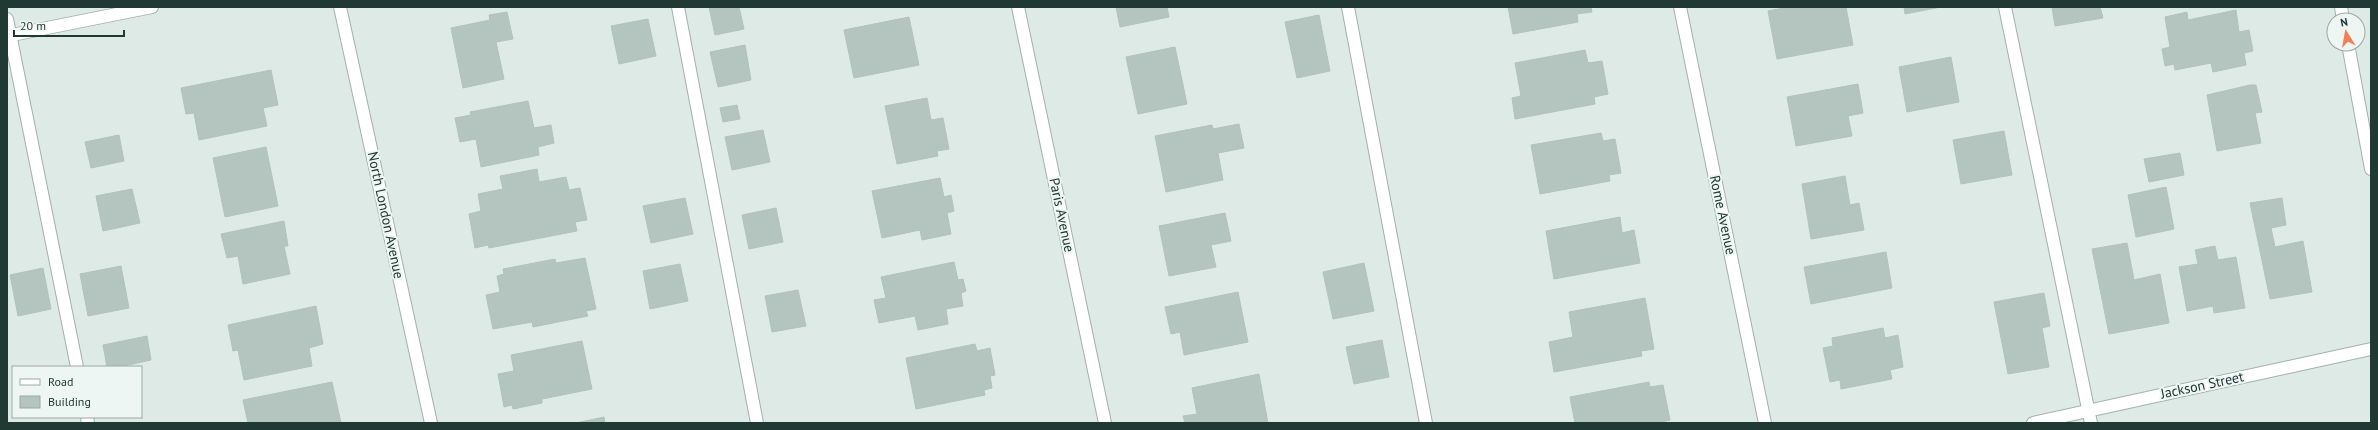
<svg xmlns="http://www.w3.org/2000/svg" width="2378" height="430" font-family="'PT Sans',sans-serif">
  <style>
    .building { fill: #b4c4be; stroke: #b1c3bc }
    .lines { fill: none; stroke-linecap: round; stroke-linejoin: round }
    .minor-casing { stroke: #a1b1ac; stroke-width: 14 }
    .minor { stroke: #fff; stroke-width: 12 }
    .labels { text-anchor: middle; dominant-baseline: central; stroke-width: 4; stroke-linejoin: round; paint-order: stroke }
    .street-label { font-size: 14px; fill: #203933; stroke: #eef6f3 }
  </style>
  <rect width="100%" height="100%" fill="#deeae5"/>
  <path class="building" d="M709 7H739L744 29 715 35Z
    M1116 7H1167L1169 17 1120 27Z
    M1508 7H1591L1592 12 1577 14 1578 22 1513 34Z
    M1789 7H1846L1853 45 1777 59 1768 11Z
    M1904 7H1941L1905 14Z
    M2052 7H2100L2103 18 2055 26Z
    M2236 10 2239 32 2249 30 2253 51 2244 53 2246 65 2213 72 2211 63 2175 70 2174 64 2165 66 2162 49 2170 47 2165 17 2187 12 2188 20Z
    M507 12 513 39 496 42 504 79 463 88 451 28 490 20 489 15Z
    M1319 15 1330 71 1297 78 1285 22Z
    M909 17 919 65 854 78 844 30Z
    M648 19 656 56 619 64 611 26Z
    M745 45 751 80 718 87 710 52Z
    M1175 47 1187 104 1138 114 1126 57Z
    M1585 50 1588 63 1602 61 1608 94 1594 97 1595 104 1515 119 1512 98 1521 96 1515 63Z
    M1951 57 1959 102 1907 112 1899 67Z
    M271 70 278 105 263 108 267 126 199 140 194 113 186 114 181 88Z
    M1858 84 1863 113 1848 116 1852 136 1796 146 1787 97Z
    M2250 85H2256L2262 112 2255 113 2261 143 2217 151 2207 95Z
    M927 98 931 120 943 118 949 149 937 151 938 156 897 164 885 106Z
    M528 101 534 128 551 125 554 143 538 147 539 155 481 167 476 139 460 142 455 118 471 115 470 112Z
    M737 105 740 119 723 122 720 108Z
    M1239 124 1244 148 1218 153 1223 180 1166 192 1155 136 1212 125 1213 129Z
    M763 130 770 162 732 170 725 137Z
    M2004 131 2012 175 1961 184 1953 140Z
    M1601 133 1603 141 1615 139 1621 173 1609 175 1610 181 1540 194 1531 145Z
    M119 135 124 161 91 168 85 142Z
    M266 147 278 206 225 217 213 158Z
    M2180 153 2184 175 2149 182 2144 159Z
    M537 169 539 182 566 177 569 190 580 188 587 220 575 222 577 231 489 248 488 245 475 248 469 214 481 211 478 194 503 189 500 176Z
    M1845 176 1850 205 1859 203 1864 230 1811 239 1802 184Z
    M940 178 944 197 951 195 954 211 947 213 951 234 922 240 920 230 882 238 872 191Z
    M2166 187 2174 229 2136 237 2128 195Z
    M132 189 140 223 103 231 96 196Z
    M685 198 693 234 651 243 643 206Z
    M2282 198 2286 225 2271 228 2275 247 2303 241 2312 292 2270 299 2250 203Z
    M776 208 783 242 749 249 742 215Z
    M1225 213 1231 241 1211 245 1216 267 1169 276 1159 226Z
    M1620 217 1622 233 1634 230 1640 263 1554 279 1546 231Z
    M284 221 288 246H284L290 274 243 284 238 256 227 258 221 234Z
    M2127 243 2134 280 2160 274 2169 323 2109 334 2092 249Z
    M2215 246 2218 260 2236 257 2245 308 2214 313 2213 306 2187 311 2179 267 2198 264 2195 250Z
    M1886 252 1892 288 1811 304 1804 267Z
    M585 258 596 309 586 311 588 316 533 327 532 322 493 329 486 295 500 292 497 276 504 274 503 269 555 259 556 263Z
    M954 262 958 280 963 279 966 291 961 293 963 306 946 309 948 324 918 330 915 316 879 323 874 300 886 298 881 277Z
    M1364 263 1374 311 1333 319 1323 272Z
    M680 264 688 301 650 309 643 271Z
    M121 266 129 308 88 316 80 274Z
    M43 268 51 309 18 316 10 275Z
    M798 290 806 326 772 332 765 296Z
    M1238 292 1248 342 1184 355 1180 332 1171 334 1165 307Z
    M2044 293 2050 326 2042 328 2049 367 2008 374 1994 302Z
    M1645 298 1654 349 1641 351 1642 356 1554 372 1549 342 1573 337 1569 312Z
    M316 306 323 344 309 348 312 366 244 380 238 350 233 351 228 325Z
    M1883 328 1885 338 1898 335 1903 367 1890 370 1892 379 1841 389 1840 380 1830 382 1823 348 1833 346 1832 338Z
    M147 336 151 360 119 367H107L103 345Z
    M1382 340 1389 377 1354 384 1346 347Z
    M582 341 592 389 542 399V403L513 409 512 405 504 407 498 374 514 371 511 355Z
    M975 344 977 351 990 348 995 375 990 376 992 388 984 390 985 395 916 409 906 358Z
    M1259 374 1268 423H1185L1183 416 1197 414 1192 388Z
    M332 382 341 423H248L243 400Z
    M1649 382 1650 387 1663 385 1670 420 1657 423H1575L1570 397Z
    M604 417 605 423H576Z"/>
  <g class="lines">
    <g class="minor-casing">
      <path id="minor" d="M340 7 431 423
        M678 7 757 423
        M1018 7 1105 423
        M1348 7 1426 423
        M1680 7 1765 423
        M2005 7 2091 423
        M2341 7 2343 20
        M7 19 77 367
        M7 36 152 7
        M2348 44 2371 169
        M87 417 88 423
        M2033 423 2371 349"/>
    </g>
    <use href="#minor" class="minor"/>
  </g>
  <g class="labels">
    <g class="street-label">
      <text transform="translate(386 215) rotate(78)">North London Avenue</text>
      <text transform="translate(1062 215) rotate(78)">Paris Avenue</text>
      <text transform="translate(1723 215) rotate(78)">Rome Avenue</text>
      <text transform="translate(2202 385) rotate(-12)">Jackson Street</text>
    </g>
  </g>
  <rect width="2378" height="430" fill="none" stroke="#203933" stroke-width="16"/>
  <rect x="12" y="366" width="130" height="52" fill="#eef6f3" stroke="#9caaa6"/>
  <rect x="20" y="379" width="20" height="6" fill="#ffffff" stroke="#9caaa6"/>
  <text x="48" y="386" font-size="12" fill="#203933">Road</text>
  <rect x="20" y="396" width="20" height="12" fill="#b4c4be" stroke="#9caaa6"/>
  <text x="48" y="406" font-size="12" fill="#203933">Building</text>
  <g transform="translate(2346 32) rotate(349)"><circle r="19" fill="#eef6f3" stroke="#9caaa6"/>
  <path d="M0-3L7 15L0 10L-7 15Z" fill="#f08156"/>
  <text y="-6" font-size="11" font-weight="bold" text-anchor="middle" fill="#203933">N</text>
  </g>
  <path d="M14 30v6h110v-6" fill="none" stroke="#203933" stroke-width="2"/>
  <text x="20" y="30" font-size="12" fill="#203933" stroke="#eef6f3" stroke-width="3" paint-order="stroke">20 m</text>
</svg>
